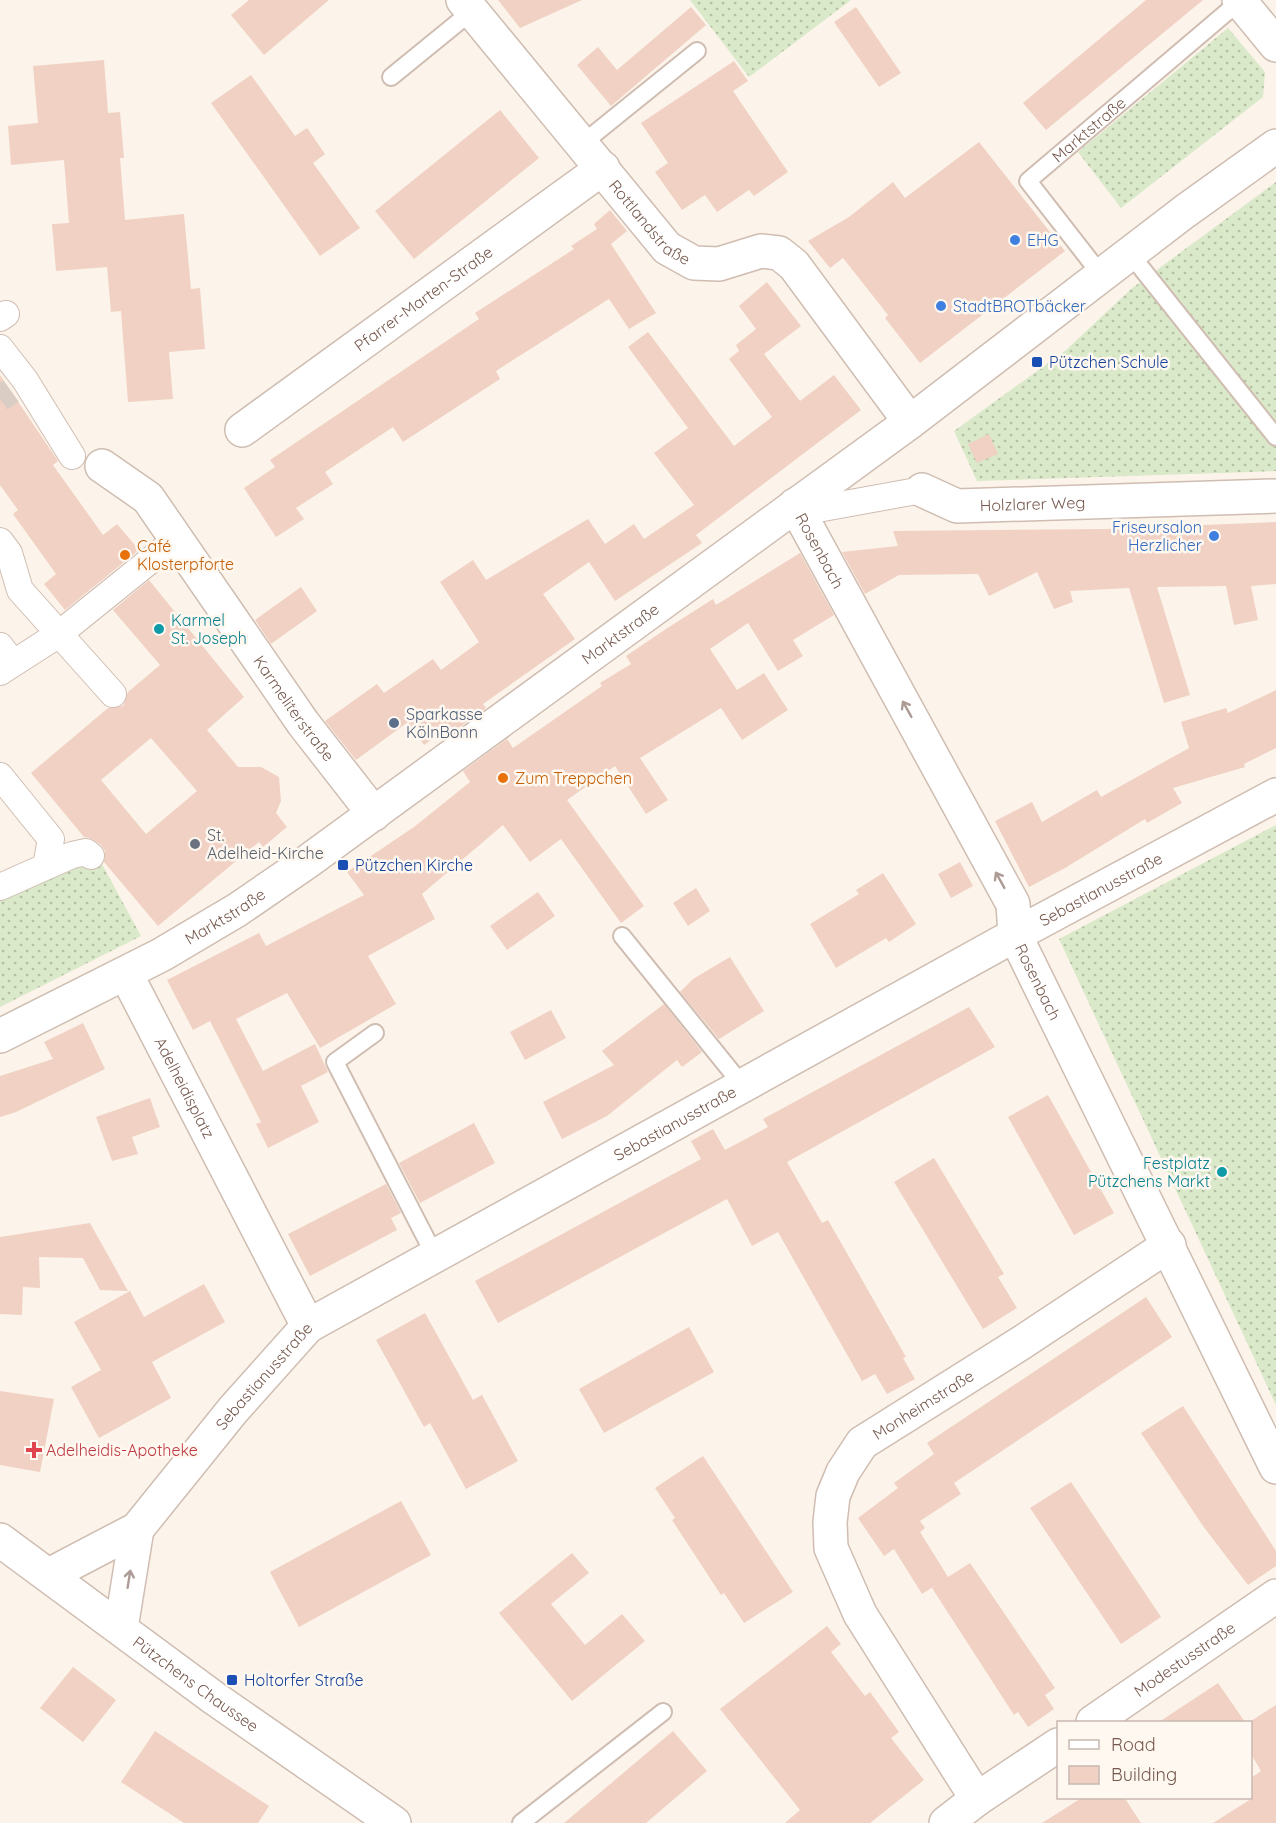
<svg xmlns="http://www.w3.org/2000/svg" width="1276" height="1823" font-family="Quicksand,sans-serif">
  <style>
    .grass { fill: url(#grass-dots) }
    .building { fill: #f0d1c3; fill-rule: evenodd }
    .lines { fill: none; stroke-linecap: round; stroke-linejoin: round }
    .pedestrian-tunnel { stroke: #dacdc3; stroke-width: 26; stroke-dasharray: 26 13; stroke-linecap: butt }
    .service-casing { stroke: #d0bdb2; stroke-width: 20 }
    .pedestrian-casing { stroke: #d0bdb2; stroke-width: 28 }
    .minor-casing { stroke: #d0bdb2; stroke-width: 36 }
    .tertiary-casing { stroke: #d0bdb2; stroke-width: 36 }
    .service { stroke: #fff; stroke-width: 16 }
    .pedestrian { stroke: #fff; stroke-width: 26 }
    .minor { stroke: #fff; stroke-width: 33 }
    .tertiary { stroke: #fff; stroke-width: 33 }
    .oneway { stroke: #ad9b95 }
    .shop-dot { fill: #3f7fe0; stroke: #fef8f1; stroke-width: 2 }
    .transit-dot { fill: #1a4fb4; stroke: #fef8f1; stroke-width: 2 }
    .food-dot { fill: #e8710a; stroke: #fef8f1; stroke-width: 2 }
    .culture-dot { fill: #0f9aa8; stroke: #fef8f1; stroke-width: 2 }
    .service-dot { fill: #5c6f8a; stroke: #fef8f1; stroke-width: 2 }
    .worship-dot { fill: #6b7280; stroke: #fef8f1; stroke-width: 2 }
    .health-dot { fill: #e0444e; stroke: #fef8f1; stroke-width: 2 }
    .labels { text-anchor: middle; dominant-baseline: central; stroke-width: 5; stroke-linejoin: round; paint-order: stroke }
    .street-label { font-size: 16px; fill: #76594e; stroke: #fef8f1 }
    .shop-label { font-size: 16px; fill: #366cbe; stroke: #fef8f1; text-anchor: start }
    .transit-label { font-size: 16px; fill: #164399; stroke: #fef8f1; text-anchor: start }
    .food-label { font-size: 16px; fill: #c56008; stroke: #fef8f1; text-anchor: start }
    .culture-label { font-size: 16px; fill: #0d838f; stroke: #fef8f1; text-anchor: start }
    .service-label { font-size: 16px; fill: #4e5e75; stroke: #fef8f1; text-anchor: start }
    .worship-label { font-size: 16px; fill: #5b616d; stroke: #fef8f1; text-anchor: start }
    .health-label { font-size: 16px; fill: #be3a42; stroke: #fef8f1; text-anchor: start }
  </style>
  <defs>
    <pattern id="grass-dots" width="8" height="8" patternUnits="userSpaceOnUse" patternTransform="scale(1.5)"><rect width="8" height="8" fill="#d9e9c9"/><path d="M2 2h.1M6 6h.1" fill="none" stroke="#b5c0a5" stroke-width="1.8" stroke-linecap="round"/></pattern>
  </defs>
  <rect width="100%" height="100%" fill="#fcf4ea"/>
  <path class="grass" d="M690 0H851L749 77Z
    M1228 28 1265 72 1263 97 1121 208 1078 152Z
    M1276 182V471L977 481 954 431 1065 351 1131 289Z
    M1276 825V1405L1059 939Z
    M97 855 141 936 0 1007V898Z"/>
  <path class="building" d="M249 0H329L264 55 231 15Z
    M498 0H582L520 28Z
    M1146 0H1203L1046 130 1023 103Z
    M691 7 706 25 611 106 577 65 598 47 617 70Z
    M856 7 901 73 879 87 834 22Z
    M104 60 108 113 120 112 124 158H120L125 220 184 214 191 289 200 288 205 349 169 352 173 399 128 402 121 311 111 312 107 267 56 271 52 224 69 223 64 160 11 165 8 126 38 123 33 66Z
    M734 61 748 81 733 91 788 172 754 196 749 190 717 212 705 195 682 210 655 172 668 163 641 123Z
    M251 75 295 136 307 128 325 154 313 163 360 228 320 256 211 103Z
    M500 110 539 158 414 259 375 211Z
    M979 142 1065 251 920 363 885 318 888 315 843 258 830 268 808 241 849 217 893 182 905 198Z
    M610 210 627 231 611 244 656 313 629 329 609 299 496 371 500 379 403 442 393 427 325 472 333 484 296 508 304 519 276 537 244 488 275 467 270 460 479 319 475 313 574 249 571 246 597 229 594 224Z
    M767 282 801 326 764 354 800 401 834 375 861 410 696 535 702 543 615 601 589 562 543 594 575 639 483 704 486 708 442 740 438 735 424 745 408 722 356 760 325 721 377 684 384 693 433 659 441 670 479 642 440 582 473 560 486 580 588 519 605 544 634 524 644 539 694 505 654 453 688 428 628 347 648 332 734 446 772 417 729 359 739 351 736 345 756 329 739 306Z
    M0 375 58 461 53 465 103 535 117 524 139 550 65 610 44 584 56 574 13 514 18 510 0 485Z
    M989 434 998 454 977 463 968 444Z
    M1276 522V584L1251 586 1258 620 1234 625 1226 586 1157 587 1190 695 1164 703 1129 588 1070 591 1073 602 1054 609 1037 572 989 596 978 574 899 575 865 594 842 552 898 546 893 531 1105 529Z
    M800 553 834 615 793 640 803 656 778 671 748 623 710 649 737 690 764 673 788 710 742 740 721 708 640 758 668 800 646 814 615 766 567 800 644 906 621 923 561 839 530 862 503 825 422 894 435 919 368 956 396 1004 320 1048 287 993 236 1019 263 1071 315 1044 328 1072 301 1086 319 1122 268 1148 256 1124 261 1122 210 1021 193 1030 167 980 259 933 266 946 364 895 347 872 414 827 470 782 463 771 507 739 513 748 602 686 600 683 631 664 626 656 666 629 713 599 716 605Z
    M149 580 244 697 207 730 238 767H261L279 777 281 801 276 813 287 827 263 847 259 842 158 926 104 862 105 851 101 845 90 838 84 837 31 773 108 708 123 706 128 692 160 665 113 610ZM151 738 197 791 146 834 101 780Z
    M301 587 317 611 271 644 255 620Z
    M1276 690V748L1244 764 1245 767 1173 788 1182 803 1147 823 1145 819 1065 868 1029 887 995 821 1032 802 1042 822 1097 790 1101 797 1189 748 1181 722 1226 708 1228 713Z
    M960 862 973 886 951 898 938 874Z
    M883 873 916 924 889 942 886 938 836 968 810 924 859 894 856 890Z
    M696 888 710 911 688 926 673 903Z
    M538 892 555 916 507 950 490 926Z
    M730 957 764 1011 719 1039 680 992 693 979Z
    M664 1004 702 1052 682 1067 677 1060 607 1116 562 1139 543 1102 614 1065 602 1051Z
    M969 1007 995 1047 787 1162 822 1223 828 1220 906 1357 903 1358 915 1379 887 1394 875 1374 862 1381 778 1232 752 1246 727 1199 498 1323 475 1281 701 1159 691 1141 713 1129 725 1150 768 1127 763 1119Z
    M551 1010 566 1038 525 1060 510 1032Z
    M83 1023 105 1069 16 1112 0 1117V1076L53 1059 44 1042Z
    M1048 1095 1114 1213 1074 1235 1008 1117Z
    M150 1098 160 1127 132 1137 138 1154 112 1161 96 1117Z
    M474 1123 495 1163 420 1203 399 1163Z
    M934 1158 1004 1274 998 1277 1017 1308 983 1329 894 1182Z
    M386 1184 401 1213 391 1218 397 1230 310 1276 288 1234Z
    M90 1223 128 1291 100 1290 83 1258 39 1257 40 1288 23 1287 22 1315 0 1314V1237Z
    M204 1284 225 1322 152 1362 171 1398 99 1438 71 1387 101 1370 74 1322 130 1291 144 1317Z
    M1146 1297 1172 1337 954 1483 961 1494 920 1521 925 1528 920 1532 948 1577 970 1563 1055 1688 1045 1695 1054 1709 1028 1727 1018 1712 1014 1715 932 1588 946 1579 922 1594 894 1549 884 1556 858 1518 898 1488 894 1483 934 1454 927 1443Z
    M425 1313 473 1400 482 1395 518 1461 466 1489 430 1423 424 1427 376 1340Z
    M689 1327 714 1372 604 1433 579 1389Z
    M0 1391 54 1399 40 1472 0 1465Z
    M1183 1406 1276 1551V1566L1248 1585 1203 1526 1141 1433Z
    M703 1456 793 1592 744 1623 724 1593 721 1595 672 1520 675 1518 655 1488Z
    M1071 1482 1161 1617 1121 1644 1030 1508Z
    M401 1501 431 1555 299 1627 270 1572Z
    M572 1553 589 1573 551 1604 585 1645 622 1614 645 1641 572 1701 499 1613Z
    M827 1626 841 1644 831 1652 865 1696 870 1692 899 1732 891 1738 924 1780 870 1823H785L800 1810 720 1709Z
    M73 1667 116 1700 83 1742 40 1708Z
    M1218 1683 1245 1722H1159Z
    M1276 1705V1823H1213L1251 1799V1778L1261 1771 1251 1754V1721Z
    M155 1731 269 1806 258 1823H184L121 1782Z
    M673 1731 707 1771 646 1823H564Z
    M1083 1797H1124L1141 1823H1042Z"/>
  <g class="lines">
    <path class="pedestrian-tunnel" d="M0 399 11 391"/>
    <g class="service-casing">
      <g id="service">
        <path d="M391 77 472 11"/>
        <path d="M583 143 697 51"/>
        <path d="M1131 255 1276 437"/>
        <path id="s1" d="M1102 276 1028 181 1240 1"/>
        <path d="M622 936 743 1086"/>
        <path d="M375 1033 335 1062 435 1256"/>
        <path d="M521 1823 663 1712"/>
      </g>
    </g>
    <g class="pedestrian-casing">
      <path id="pedestrian" d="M0 318 6 314
        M0 348 25 380 72 456
        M795 505 823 508 922 490
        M0 541 9 553 20 590 113 694
        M0 646 13 663
        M0 672 59 634 178 538
        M0 776 51 839 46 866
        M0 887 72 855 86 852 91 856"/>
    </g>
    <g class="minor-casing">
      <g id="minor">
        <path id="s2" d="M463 0 667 248 694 263 719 264 761 251 779 253 794 265 910 422"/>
        <path d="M1239 0 1276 45"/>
        <path id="s3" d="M242 430 603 168"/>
        <path id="s4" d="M102 466 148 498 303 723 374 814"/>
        <path id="s5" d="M922 490 957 506 1276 496"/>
        <path id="s6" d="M795 505 1013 904 1015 935 1276 1467"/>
        <path id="s7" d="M126 974 308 1326"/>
        <path id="s8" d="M0 1036 161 955 237 910 307 862 910 422 1184 212 1276 146"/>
        <path id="s9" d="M49 1575 137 1529 233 1410 308 1326 1015 935 1276 795"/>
        <path d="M121 1628 137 1529"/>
        <path id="s10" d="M1093 1722 1276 1596"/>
        <path id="s11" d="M977 1799 860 1614 831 1548 830 1522 833 1496 843 1472 862 1443 1021 1343 1169 1245"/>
        <path d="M946 1823 977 1799 1058 1745"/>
      </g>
    </g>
    <g class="tertiary-casing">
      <g id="tertiary">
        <path id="s12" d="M0 1540 214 1698 394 1823"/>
      </g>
    </g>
    <use href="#service" class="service"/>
    <use href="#pedestrian" class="pedestrian"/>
    <use href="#minor" class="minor"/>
    <use href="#tertiary" class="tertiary"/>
  </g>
  <defs><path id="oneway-shaft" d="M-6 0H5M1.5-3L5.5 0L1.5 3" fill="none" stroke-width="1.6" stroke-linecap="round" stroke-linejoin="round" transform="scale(1.5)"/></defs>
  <g class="oneway">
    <use href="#oneway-shaft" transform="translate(907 709) rotate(-119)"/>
    <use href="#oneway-shaft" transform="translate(1000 880) rotate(-119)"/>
    <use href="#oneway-shaft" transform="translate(129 1579) rotate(-81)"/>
  </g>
  <g class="shop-dot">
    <circle cx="1015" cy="240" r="6"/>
    <circle cx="941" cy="306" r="6"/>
    <circle cx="1214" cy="536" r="6"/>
  </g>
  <g class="transit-dot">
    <rect x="1031" y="356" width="12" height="12" rx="3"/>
    <rect x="337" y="859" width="12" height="12" rx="3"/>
    <rect x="226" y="1674" width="12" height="12" rx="3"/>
  </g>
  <g class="food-dot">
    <circle cx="125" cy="555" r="6"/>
    <circle cx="503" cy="778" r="6"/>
  </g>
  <g class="culture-dot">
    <circle cx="159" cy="629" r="6"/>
    <circle cx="1222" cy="1172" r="6"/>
  </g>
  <circle class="service-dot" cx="394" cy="723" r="6"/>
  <circle class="worship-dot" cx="195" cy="844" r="6"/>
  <path class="health-dot" d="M31 1441h6v6h6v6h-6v6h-6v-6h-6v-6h6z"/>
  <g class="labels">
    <g class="street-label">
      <text stroke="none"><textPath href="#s1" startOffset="200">Marktstraße</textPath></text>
      <text stroke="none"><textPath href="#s2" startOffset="291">Rottlandstraße</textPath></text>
      <text stroke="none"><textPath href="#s3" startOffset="224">Pfarrer-Marten-Straße</textPath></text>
      <text stroke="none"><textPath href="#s5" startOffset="114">Holzlarer Weg</textPath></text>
      <text stroke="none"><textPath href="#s6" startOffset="52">Rosenbach</textPath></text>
      <text stroke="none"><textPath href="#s8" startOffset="741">Marktstraße</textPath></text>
      <text stroke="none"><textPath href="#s4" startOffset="312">Karmeliterstraße</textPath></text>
      <text stroke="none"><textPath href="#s9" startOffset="1270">Sebastianusstraße</textPath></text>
      <text stroke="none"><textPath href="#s8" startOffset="255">Marktstraße</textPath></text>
      <text stroke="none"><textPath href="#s6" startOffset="538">Rosenbach</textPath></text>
      <text stroke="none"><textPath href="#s7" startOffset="128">Adelheidisplatz</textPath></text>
      <text stroke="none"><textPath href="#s9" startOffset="784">Sebastianusstraße</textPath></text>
      <text stroke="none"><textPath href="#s9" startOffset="298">Sebastianusstraße</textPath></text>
      <text stroke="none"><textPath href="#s11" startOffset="476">Monheimstraße</textPath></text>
      <text stroke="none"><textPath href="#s10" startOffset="111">Modestusstraße</textPath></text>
      <text stroke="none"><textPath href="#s12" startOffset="243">Pützchens Chaussee</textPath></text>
    </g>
    <g class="shop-label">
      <text x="1027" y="240">EHG</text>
      <text x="953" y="306">StadtBROTbäcker</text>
      <text x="1202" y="527" text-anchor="end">Friseursalon<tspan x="1202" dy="18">Herzlicher</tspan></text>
    </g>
    <g class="transit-label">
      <text x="1049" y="362">Pützchen Schule</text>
      <text x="355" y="865">Pützchen Kirche</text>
      <text x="244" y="1680">Holtorfer Straße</text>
    </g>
    <g class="food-label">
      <text x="137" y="546">Café<tspan x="137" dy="18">Klosterpforte</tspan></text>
      <text x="515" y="778">Zum Treppchen</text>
    </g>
    <g class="culture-label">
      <text x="171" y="620">Karmel<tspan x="171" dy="18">St. Joseph</tspan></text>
      <text x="1210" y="1163" text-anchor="end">Festplatz<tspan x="1210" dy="18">Pützchens Markt</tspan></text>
    </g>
    <g class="service-label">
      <text x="406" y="714">Sparkasse<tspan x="406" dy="18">KölnBonn</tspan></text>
    </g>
    <g class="worship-label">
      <text x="207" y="835">St.<tspan x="207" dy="18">Adelheid-Kirche</tspan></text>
    </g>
    <g class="health-label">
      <text x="46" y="1450">Adelheidis-Apotheke</text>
    </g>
  </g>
  <rect x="1057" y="1721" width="195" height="78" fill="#fef8f1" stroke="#c8b8b0" stroke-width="1.5"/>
  <rect x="1069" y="1740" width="30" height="9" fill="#ffffff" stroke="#c8b8b0" stroke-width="1.5"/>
  <text x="1111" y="1751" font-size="18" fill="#76594e">Road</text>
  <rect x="1069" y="1766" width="30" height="18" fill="#f0d1c3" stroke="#c8b8b0" stroke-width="1.5"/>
  <text x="1111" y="1781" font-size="18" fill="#76594e">Building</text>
</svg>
